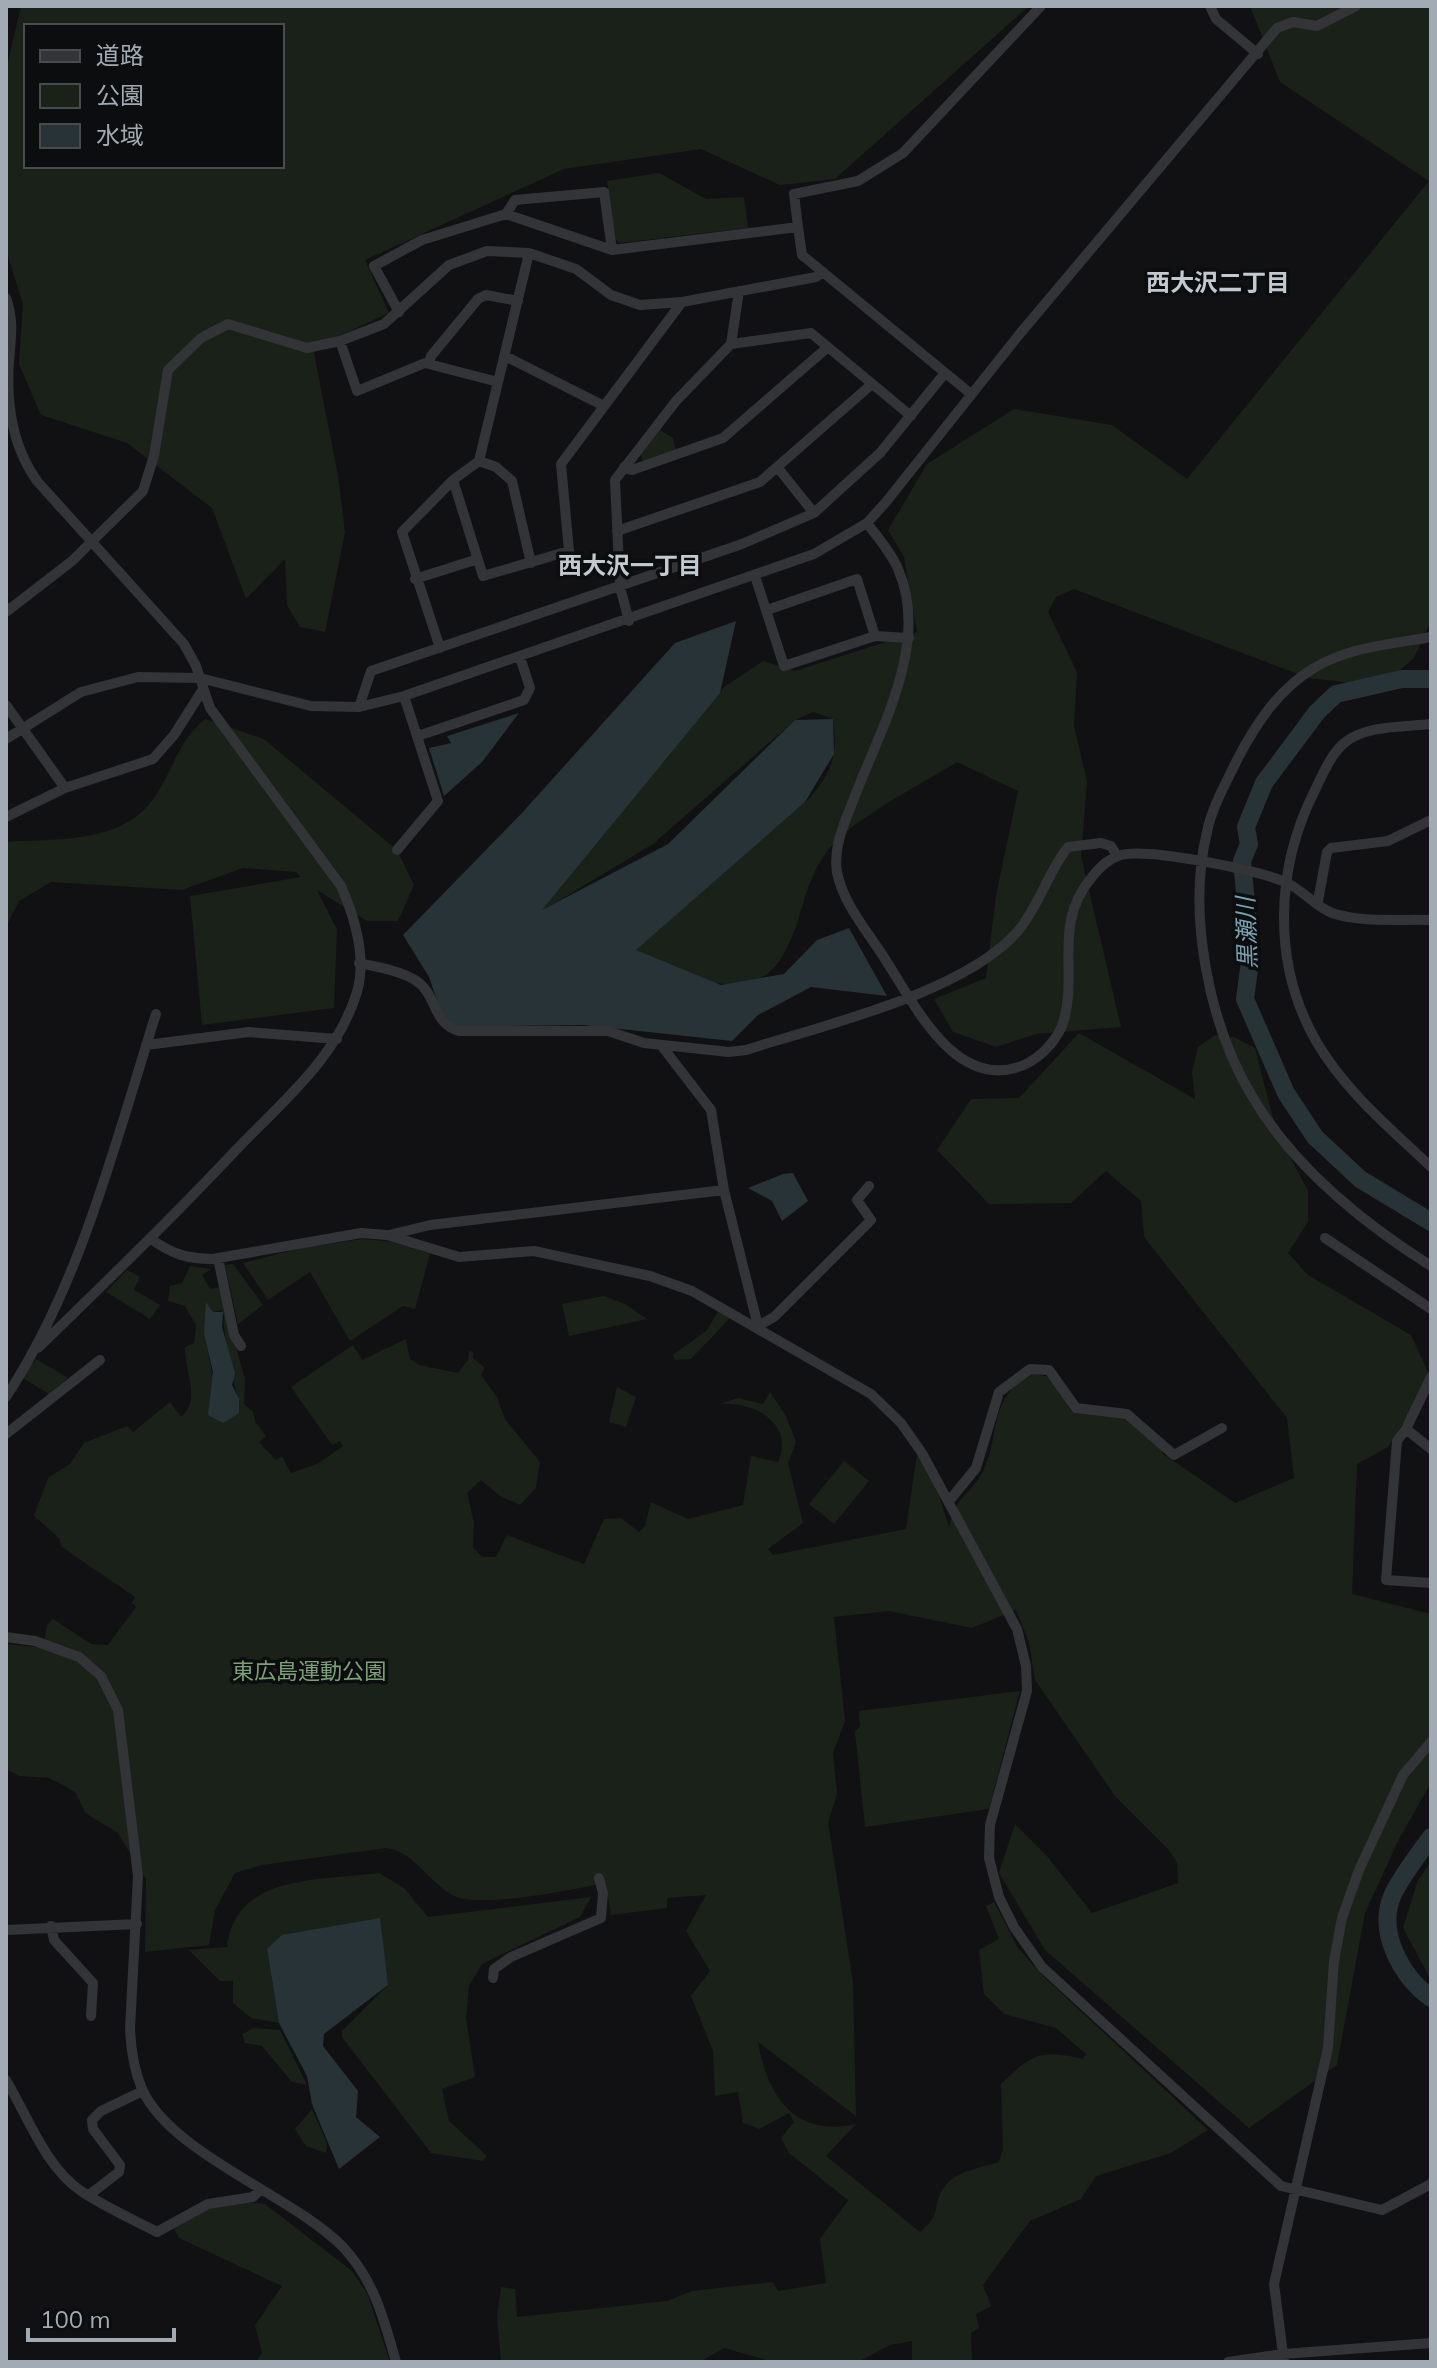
<svg xmlns="http://www.w3.org/2000/svg" width="1437" height="2368" font-family="Mulish,'Noto Sans JP',sans-serif">
  <style>
    .green { fill: #1a2119; fill-rule: evenodd }
    .water { fill: #273337 }
    .lines { fill: none; stroke-linecap: round; stroke-linejoin: round }
    .river { stroke: #273337; stroke-width: 18 }
    .minor { stroke: #323438; stroke-width: 10 }
    .labels { text-anchor: middle; dominant-baseline: central; stroke-width: 7; stroke-linejoin: round; paint-order: stroke }
    .park-label { font-size: 22px; fill: #7ea078; stroke: #0c0d0e }
    .neighbourhood-label { font-size: 24px; font-weight: bold; fill: #c3c9d0; stroke: #0c0d0e }
    .water-label { font-size: 24px; font-style: italic; fill: #78a1b0; stroke: #0c0d0e }
  </style>
  <rect width="100%" height="100%" fill="#111113"/>
  <path class="green" d="M21 6H1029L835 179 780 185 701 149 564 169 365 260 389 313 313 348 338 476 345 532 325 632 300 627 287 605 285 559 246 599 212 508 127 443 41 415 19 364 23 304 6 250V71ZM26 26H282V166H26Z
    M1250 6H1431V621L1414 658 1389 680 1361 684 1308 678 1074 589 1056 597 1048 612 1077 672 1074 725 1087 782 1081 856 1121 1027 1036 1034 996 1047 953 1032 934 999 986 978 996 895 1018 791 957 762C922 784 862 814 835 842 801 878 805 920 782 957 748 1012 677 971 635 950L811 797C833 769 838 755 833 719L813 712 795 720 653 844 540 912 724 687 763 661 795 671 917 632 904 557 888 530 927 464 1014 409 1112 425 1187 479 1429 181 1280 82Z
    M659 173 706 199 744 197 748 228 619 243 614 237 607 181Z
    M660 430 673 438 676 452 644 462 640 455Z
    M205 719 264 739 397 850 414 885 398 921H367L317 890 337 930 334 1008 202 1025 190 896 301 877 296 872 243 868 182 890 51 882 19 901 6 927V842C61 838 126 845 158 792 174 766 180 739 205 719Z
    M1079 1033 1195 1099 1192 1072 1198 1047 1215 1035 1234 1037 1255 1048 1276 1130 1308 1191V1222L1288 1253 1308 1275 1411 1335 1428 1372 1416 1402 1388 1447 1357 1464 1352 1594 1431 1614V1783L1399 1839 1365 1913 1337 2065 1249 2128 1045 1950 999 1873 1015 1824 1046 1855 1092 1913 1178 1883 1177 1863 1169 1850 1115 1796 1035 1680 1029 1642 1016 1610 972 1628 889 1611 834 1617 845 1721 833 1753 837 1794 828 1822 853 1982 856 2116 758 2042C767 2096 795 2138 856 2124L826 2156 920 2232C943 2213 931 2208 943 2189 954 2171 980 2168 999 2162L1003 2149 1001 2084C1033 2054 1039 2049 1083 2059L1086 2054 1056 2028 1004 2014 984 1994 979 1950 999 1939 986 1906 994 1902 1018 1948 1042 1975 1208 2130 1171 2153 1096 2176 1081 2199 1030 2221 983 2285 991 2306 976 2314 979 2328 971 2333 972 2362H912V2341L890 2345 858 2362H774L724 2348 700 2362H501L497 2317 501 2287 515 2289 517 2317 667 2301 692 2291 773 2282 778 2291 826 2283 820 2239 848 2200 789 2153 781 2138 794 2122 789 2113 759 2129 743 2123 738 2092 715 2096 713 2051 691 1996 710 1971 686 1931 706 1895 667 1898V1908L611 1915 606 1883C573 1889 479 1910 452 1895 429 1882 413 1851 386 1848L262 1865 235 1873 215 1910 209 1945 145 1952 146 1879 117 1832 85 1813 76 1793 65 1786 49 1778 19 1776 6 1769 8 1644 43 1648 47 1625 53 1619 91 1644 108 1645 136 1607 132 1603 135 1597 62 1547 59 1538 34 1516 48 1478 70 1464 84 1443 127 1426 133 1432 170 1402 181 1417C202 1399 184 1370 185 1347L194 1343 196 1325 185 1306 168 1301 170 1286 182 1283 190 1266 211 1269 202 1275 210 1289 219 1287 245 1379 244 1404 253 1412 255 1421 266 1436 259 1442 276 1460 282 1456 291 1473 319 1463 343 1446 340 1441 332 1445 291 1387 353 1345 362 1360 406 1339 410 1359 419 1365 458 1373 468 1360 469 1351 473 1352V1358L485 1368 481 1375 497 1397 505 1419 540 1462 536 1488 520 1505 500 1496 481 1480 467 1493 474 1523 473 1547 482 1557H496L507 1535 584 1564 604 1519 621 1518 639 1532 645 1526 651 1502 688 1519 743 1505 751 1456 778 1462C795 1423 754 1401 719 1404L738 1398 763 1404 770 1392 786 1416 796 1442 788 1463 803 1523 768 1549 773 1555 906 1529 917 1454 938 1493 949 1527C958 1493 966 1499 981 1475 1003 1436 984 1397 1035 1373L1051 1378 1071 1411 1123 1416 1163 1448 1162 1453 1235 1503 1294 1478 1287 1418 1144 1237 1141 1201 1106 1171 1071 1203 989 1204 937 1150 971 1099 1019 1098ZM209 1306 213 1312 221 1310 224 1316C222 1328 233 1388 239 1399L223 1423 204 1334Z
    M362 1239 393 1242 430 1254 415 1309 403 1306 350 1341 310 1272 268 1300 243 1263 301 1248Z
    M233 1264 263 1305 238 1324 225 1265Z
    M127 1270 140 1277 134 1290 160 1305 150 1319 106 1292Z
    M604 1296 625 1304 647 1319 569 1336 562 1304Z
    M719 1310 730 1318 691 1359 675 1360 673 1355 707 1330Z
    M36 1359 68 1378 49 1394 21 1377Z
    M617 1387 636 1397 626 1427 609 1422Z
    M844 1461 869 1481 834 1524 809 1504Z
    M1020 1691 989 1809 865 1827 855 1732 860 1726 859 1711Z
    M1431 1862V1980L1403 1928 1418 1880Z
    M379 1873 404 1888 428 1917 591 1897 580 1917 482 1964 469 1986 466 2018 475 2077 442 2089 449 2121 487 2156 483 2161 431 2153 342 2037V2031L388 1985 267 1949 279 2023 251 2018 233 2003V1981H220L189 1950 227 1947C235 1873 321 1881 379 1873Z
    M254 2028 280 2030 307 2085 292 2082 262 2046 245 2043 242 2034Z
    M312 2109 327 2143 326 2153 306 2146 295 2129Z
    M238 2201 265 2204 352 2271 367 2293 390 2362H256L262 2353 255 2325 282 2286 179 2238 174 2229 212 2205Z"/>
  <path class="water" d="M736 621 720 693 542 910 668 844 795 720 833 719 834 754 805 802 636 950 721 985 784 974 817 940 849 928 887 996 811 987 758 1015 732 1041 583 1025 446 1027 429 977 403 935 521 814 675 643Z
    M519 713 482 762 444 796 429 748 451 743 447 736Z
    M793 1173 808 1201 782 1221 772 1201 748 1188 783 1174Z
    M206 1302 213 1312H223L222 1327 235 1373 232 1385 239 1399V1413L223 1423 208 1415 213 1372 204 1334Z
    M380 1918 388 1985 324 2034 323 2046 358 2091 356 2117 380 2137 339 2169 312 2104 307 2076 279 2023 267 1949 282 1935Z"/>
  <g class="lines">
    <path class="river" d="M1431 679H1402L1336 694 1317 712 1264 783 1246 827 1249 844 1242 861 1251 954 1245 999 1286 1093 1315 1137 1360 1179 1431 1222
      M1431 1837C1418 1855 1403 1874 1393 1894 1376 1932 1402 1977 1431 1998"/>
    <path class="minor" d="M1210 6 1216 19 1258 54
      M506 214 612 250 798 227 802 255 971 394
      M798 227 794 194 858 181 903 153 1041 6
      M6 298C14 319 11 339 9 361 6 404 12 446 37 481L184 644 196 666 210 708 341 886C355 918 367 957 357 992 337 1058 282 1102 236 1150 172 1218 105 1283 38 1348
      M399 312 374 266 422 240 506 214 515 200 604 192 612 250
      M340 341 357 391 425 363 498 382
      M731 344 811 333 911 416
      M505 356 602 405
      M429 364 431 356 478 299 486 295 518 301
      M479 461 496 467 512 481 531 563
      M624 467 632 470 723 438 828 347
      M778 468 814 513
      M453 480 483 576 569 551 561 464 682 302
      M867 523C878 538 891 552 898 569 931 644 879 731 853 801 844 824 833 847 837 872 843 904 868 932 885 959 915 1005 956 1093 1024 1065 1040 1058 1055 1042 1062 1026 1080 975 1051 925 1092 877 1100 867 1108 859 1121 855 1149 848 1258 870 1285 882 1302 889 1314 906 1332 913 1361 923 1400 919 1431 920
      M617 531 760 482 872 384
      M755 576 784 666 875 636 909 638
      M415 579 478 559
      M767 610 857 579 875 636
      M6 612 72 561 143 491 154 456 168 370 201 338 228 324 307 348 340 341 384 324 449 265 487 251 529 253 576 269 611 295 640 305 682 302 816 277 823 272
      M629 621 620 587 615 480 676 401 731 344 739 291
      M1431 637C1392 644 1348 647 1314 668 1279 689 1256 723 1237 760 1226 783 1212 807 1207 832 1187 914 1209 1025 1252 1096 1293 1167 1363 1223 1431 1266
      M440 648 402 532 453 480 479 461 529 253
      M6 705 65 788
      M359 707 371 671 742 544 814 513 880 453 945 373
      M1431 724C1404 727 1364 725 1343 744 1330 756 1323 774 1315 790 1275 869 1272 964 1316 1041 1345 1091 1390 1128 1431 1167
      M418 736 524 700 530 688 520 657
      M6 739 81 692 138 677 200 678 311 706 359 707 404 696 814 554 867 523 886 502 1018 336 1277 28 1293 22 1317 26 1356 6
      M6 817 65 788 153 759 174 735 202 691
      M397 850 438 801 404 696
      M1318 901 1327 852 1331 848 1388 841 1431 820
      M359 963C376 967 399 970 415 980 438 994 431 1023 459 1031H608L644 1043 729 1052 746 1050C824 1025 964 993 1018 931 1039 906 1048 872 1068 847L1101 843 1111 846 1117 856
      M146 1045 249 1032 337 1039
      M661 1045 711 1110 724 1190 758 1326 774 1317 871 1220 857 1200 869 1186
      M389 1235 430 1225 724 1190
      M1325 1238 1431 1309
      M151 1239C172 1254 187 1259 213 1259L361 1233 387 1235 459 1257 534 1251 650 1276 692 1291 871 1394 901 1423 922 1453 1017 1629 1026 1666 1027 1691 990 1825 989 1858 999 1897 1014 1927 1042 1967 1281 2186 1382 2210 1431 2184
      M218 1258 234 1335 241 1346
      M6 1397C81 1283 115 1143 156 1014
      M1406 1429 1431 1377
      M6 1434 100 1360
      M1431 1449 1406 1429 1397 1441 1386 1580 1431 1583
      M949 1501 976 1468 999 1392 1030 1369 1049 1370 1076 1408 1127 1414 1174 1455 1222 1428
      M6 1637 35 1641 79 1657 101 1676 118 1710 138 1876 130 2029C131 2050 134 2070 142 2089 171 2154 292 2195 343 2247 374 2280 384 2319 396 2362
      M51 1926 54 1940 93 1983 91 2016
      M6 1930 137 1924
      M493 1978 494 1969 511 1957 601 1918 603 1893 599 1878
      M6 2080C27 2115 46 2168 81 2191 105 2207 132 2219 157 2232L208 2204 253 2197 261 2189
      M89 2195 119 2172 120 2165 93 2129 92 2120 101 2111 143 2091
      M1228 2362 1283 2354 1431 2343
      M1284 2362 1274 2284 1328 2048 1334 1961 1342 1918 1359 1870 1403 1775 1431 1742"/>
  </g>
  <g class="labels">
    <g class="park-label">
      <text x="309" y="1671">東広島運動公園</text>
    </g>
    <g class="neighbourhood-label">
      <text x="1218" y="282">西大沢二丁目</text>
      <text x="630" y="565">西大沢一丁目</text>
    </g>
    <g class="water-label">
      <text transform="translate(1246 933) rotate(-92)">黒瀬川</text>
    </g>
  </g>
  <rect width="1437" height="2368" fill="none" stroke="#a2abb4" stroke-width="16"/>
  <rect x="24" y="24" width="260" height="144" fill="#0c0d0e" stroke="#484c50" stroke-width="2"/>
  <rect x="40" y="50" width="40" height="12" fill="#323438" stroke="#484c50" stroke-width="2"/>
  <text x="96" y="64" font-size="24" fill="#a2abb4">道路</text>
  <rect x="40" y="84" width="40" height="24" fill="#1a2119" stroke="#484c50" stroke-width="2"/>
  <text x="96" y="104" font-size="24" fill="#a2abb4">公園</text>
  <rect x="40" y="124" width="40" height="24" fill="#273337" stroke="#484c50" stroke-width="2"/>
  <text x="96" y="144" font-size="24" fill="#a2abb4">水域</text>
  <path d="M28 2328v12h146v-12" fill="none" stroke="#a2abb4" stroke-width="4"/>
  <text x="40" y="2328" font-size="24" fill="#a2abb4" stroke="#0c0d0e" stroke-width="6" paint-order="stroke">100 m</text>
</svg>
